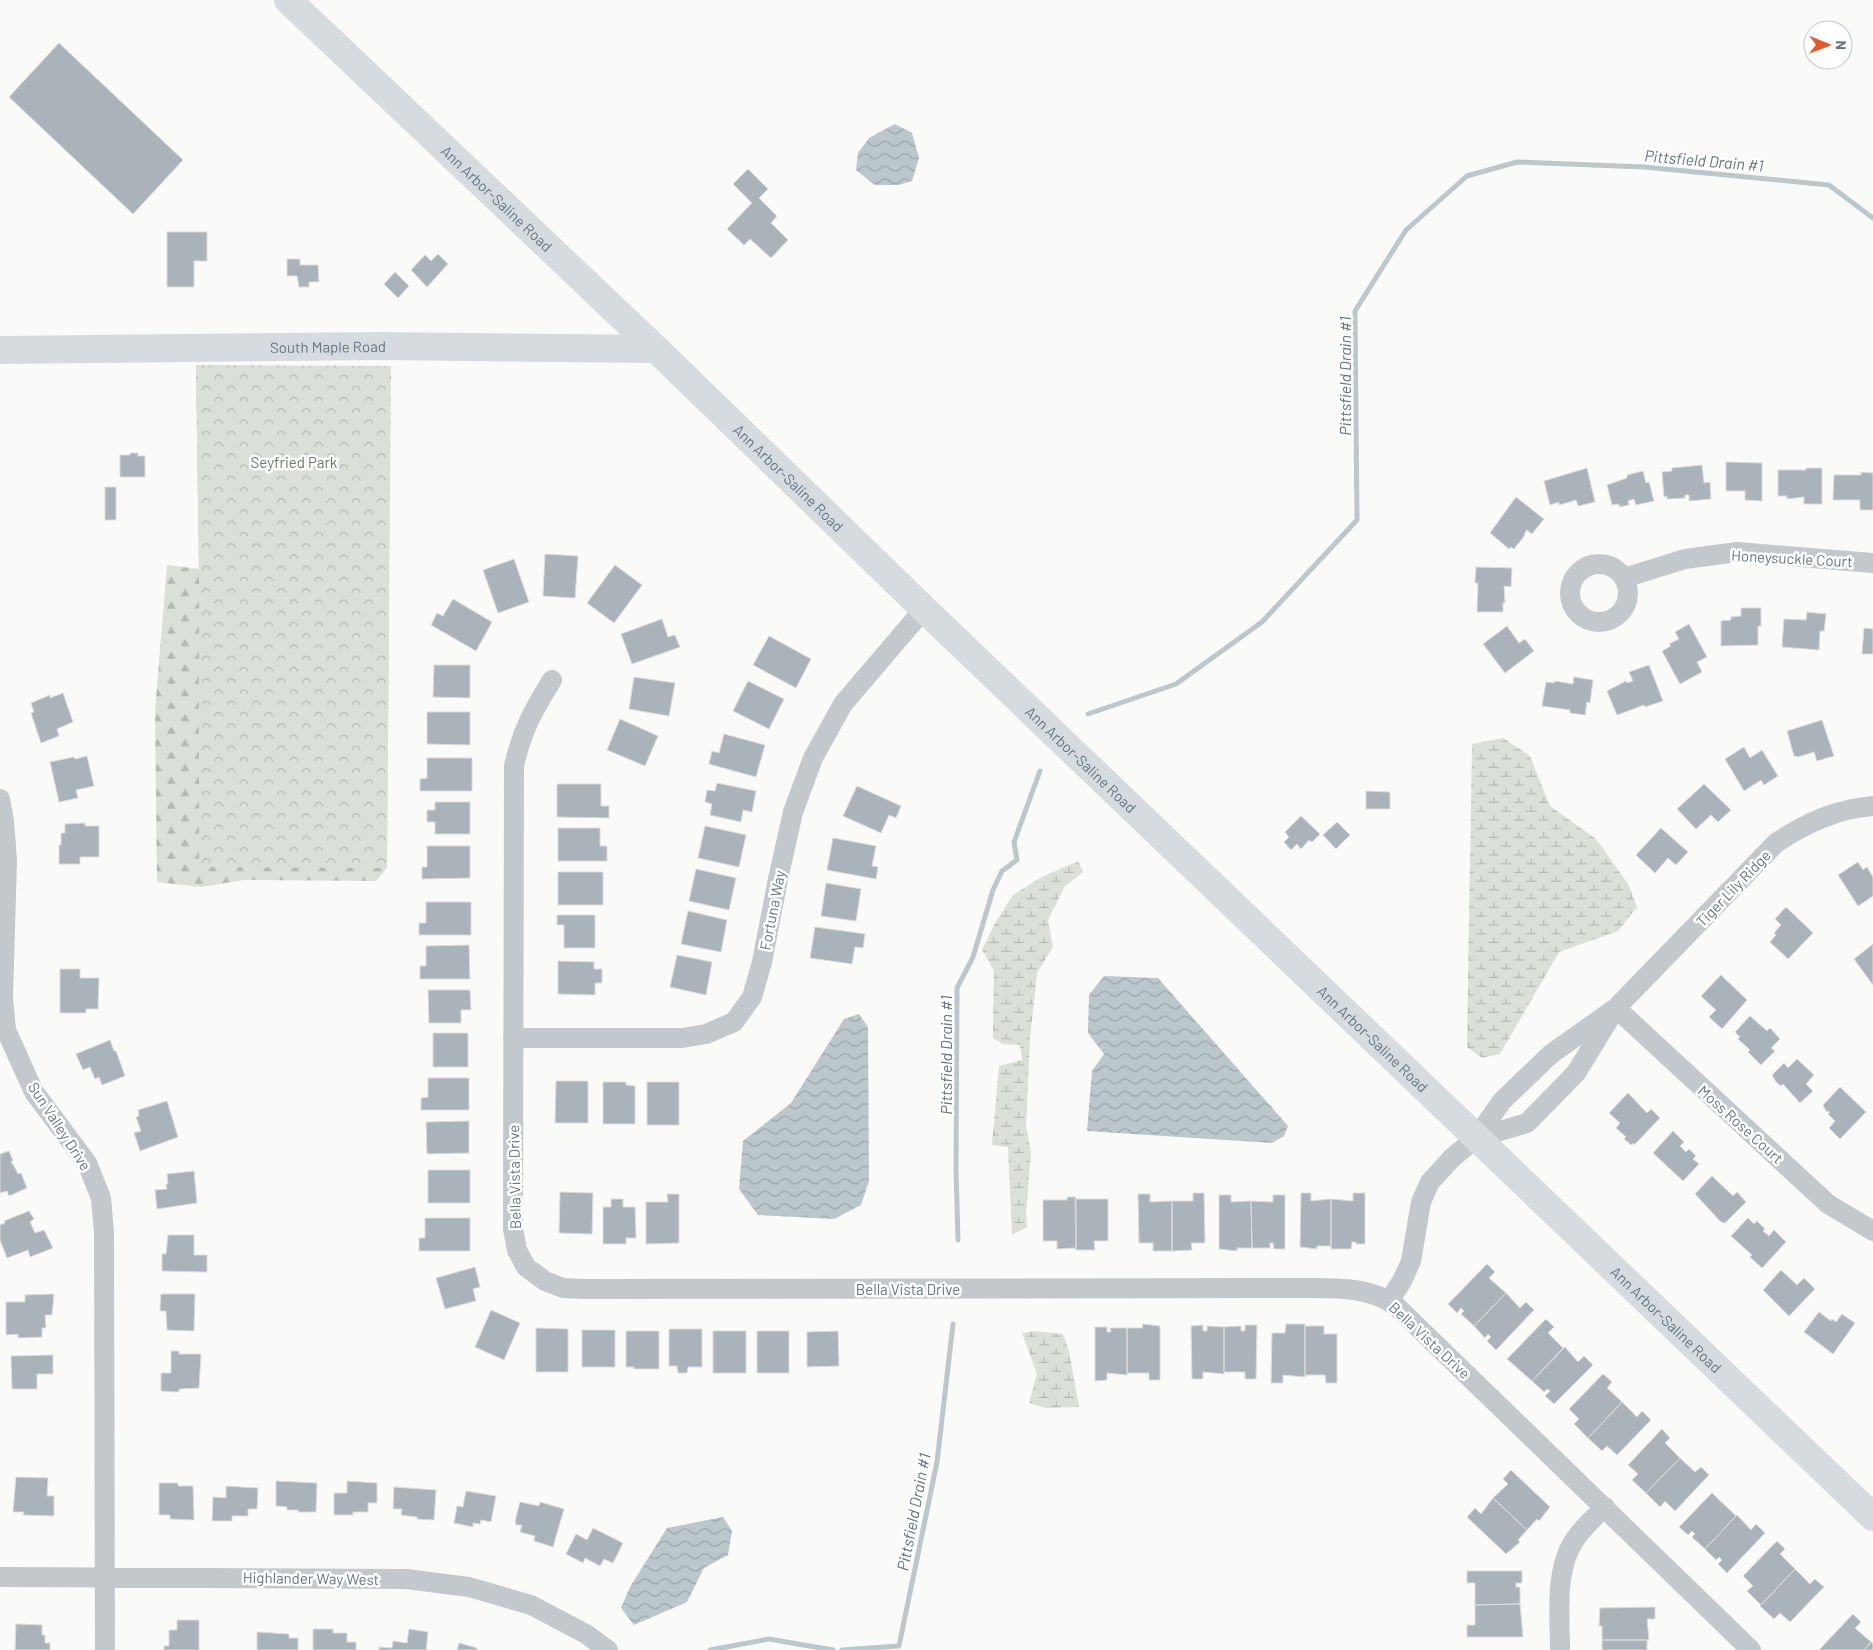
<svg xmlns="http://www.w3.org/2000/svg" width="1873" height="1650" font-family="Barlow,sans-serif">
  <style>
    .forest { fill: url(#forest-firs) }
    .wetland { fill: url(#wetland-marsh) }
    .park { fill: url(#park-crowns) }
    .water { fill: url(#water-waves) }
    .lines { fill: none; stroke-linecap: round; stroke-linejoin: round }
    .stream { stroke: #bbc7cb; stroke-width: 5 }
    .building { fill: #aab3b9; stroke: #dcdcda }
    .street { stroke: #c3c8cc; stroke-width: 20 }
    .secondary { stroke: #d6dbdf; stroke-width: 28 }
    .labels { text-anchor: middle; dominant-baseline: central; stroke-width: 5; stroke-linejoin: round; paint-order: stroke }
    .street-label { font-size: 15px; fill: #657683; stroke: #fff }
    .park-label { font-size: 15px; fill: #687a64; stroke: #fff }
    .water-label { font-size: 16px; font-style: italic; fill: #60757c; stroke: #fff }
  </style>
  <defs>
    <pattern id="forest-firs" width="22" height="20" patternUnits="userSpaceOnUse" patternTransform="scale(1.25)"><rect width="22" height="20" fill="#dadfd7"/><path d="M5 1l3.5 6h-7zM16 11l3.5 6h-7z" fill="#b4b9b4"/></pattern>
    <pattern id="wetland-marsh" width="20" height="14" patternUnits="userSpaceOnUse" patternTransform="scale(1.25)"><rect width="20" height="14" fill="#dadfd7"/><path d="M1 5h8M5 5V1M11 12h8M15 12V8" fill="none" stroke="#b4b9b4"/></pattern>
    <pattern id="park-crowns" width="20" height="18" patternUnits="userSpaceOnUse" patternTransform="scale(1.25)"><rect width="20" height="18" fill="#dadfd7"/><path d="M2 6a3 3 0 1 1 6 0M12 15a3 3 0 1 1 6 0" fill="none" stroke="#b4b9b4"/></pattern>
    <pattern id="water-waves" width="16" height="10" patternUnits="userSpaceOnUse" patternTransform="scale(1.25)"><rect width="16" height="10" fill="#bbc7cb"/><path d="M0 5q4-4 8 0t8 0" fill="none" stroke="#9ca6aa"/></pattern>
  </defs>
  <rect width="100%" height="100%" fill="#fafaf8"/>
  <path class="forest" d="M196 365 296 373 389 603 387 868 376 881 244 880 201 887 157 882 155 711 167 565 199 569Z"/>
  <path class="wetland" d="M1503 738 1530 756 1550 806 1596 839 1628 884 1637 907 1618 931 1559 952 1500 1054 1482 1058 1467 1047 1472 744Z
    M1078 861 1083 872 1065 886 1048 920 1053 947 1037 973 1030 1038 1026 1126 1031 1152 1026 1213 1027 1227 1012 1235 1008 1147 992 1145 999 1066 1022 1060 1020 1045 1003 1044 993 1038 994 971 982 950 994 925 1013 895 1042 877Z
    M1035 1331 1063 1334 1069 1351 1079 1407 1046 1408 1029 1403 1037 1374 1022 1333Z"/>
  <path class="park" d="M196 365 391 366 387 868 199 867V580Z"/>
  <path class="water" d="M895 124 912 133 919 158 912 181 899 185H875L856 170 858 153 869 138Z
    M1104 976 1158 978 1288 1126 1284 1136 1272 1143 1087 1131 1092 1071 1104 1054 1088 1033 1089 995Z
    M859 1014 868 1027 869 1181 861 1205 834 1219 758 1215 739 1189 743 1141 791 1103 844 1019Z
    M723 1517 732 1531 728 1555 704 1568 687 1602 634 1625 621 1608 630 1587 667 1528Z"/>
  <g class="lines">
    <path class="stream" d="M1088 714 1176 684 1262 622 1357 520 1355 311 1406 230 1467 176 1517 162 1644 167 1829 185 1873 218
      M958 1240 956 1170 957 988 973 957 993 890 1002 871 1017 860 1014 842 1040 771
      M710 1650 769 1639 833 1650
      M842 1650 899 1646 937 1462 953 1324"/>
  </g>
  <path class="building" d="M59 43 183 160 133 214 9 97Z
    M748 169 768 189 759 198 777 216 771 223 788 240 771 258 750 239 744 245 727 229 752 203 733 184Z
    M167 232H207V261H194V287H167Z
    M438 254 448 264 427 287 411 270 425 255 431 261Z
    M287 259H300V265H318L319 282H309V287H299L297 276H287Z
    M395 272 409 286 398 298 384 284Z
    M130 453H138V456H145V477H120V455H130Z
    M1726 462 1762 463V501L1745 500V491H1726Z
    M1702 465 1704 483 1710 482 1711 499 1689 501V495H1685V498L1667 499V496L1664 497 1662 472 1672 471V468Z
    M1587 468 1595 502 1578 506 1576 500 1559 505V502L1550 505 1544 481Z
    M1806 468H1822V504H1804V497L1787 499V496H1778V470H1806Z
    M1643 471 1646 483 1649 482 1654 501 1636 505 1634 499 1628 501 1629 505 1619 507V504L1612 505 1607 485 1627 478V475Z
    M1861 472 1873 473V510H1860V500H1833L1834 475H1861Z
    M105 487H116V520H105Z
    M1516 497 1544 519 1532 534 1527 530 1524 534 1525 535 1514 549 1511 547 1509 549 1490 533Z
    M545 554 578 556 575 598 543 596Z
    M514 559 529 602 498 613 483 570Z
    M615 565 642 585 614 623 587 603Z
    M1476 567 1512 568 1511 587 1504 586 1505 603H1503V612H1477L1478 583H1475Z
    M453 599 492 622 476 651 431 625 437 613 443 616Z
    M1741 608H1761V626H1758V645L1721 646V621L1731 620V617L1741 616Z
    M1807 612 1826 614 1824 631H1820L1819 650 1782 647 1784 619 1806 620Z
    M662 619 668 637 675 635 680 647 632 664 621 634Z
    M1689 624 1707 657 1697 662 1702 672 1680 684 1662 651 1671 646 1669 644 1679 639 1675 632Z
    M1507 626 1519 643 1525 639 1534 651 1505 673 1483 644Z
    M1864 628 1873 629V654H1862Z
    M769 636 811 659 796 688 753 665Z
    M434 665H470V698L433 697Z
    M1649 665 1663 701 1645 707 1644 705 1617 715 1607 691 1626 681 1627 683 1633 681 1629 672Z
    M634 677 675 683 669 716 629 709Z
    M1574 677 1593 680 1590 703 1587 702 1585 715 1570 713V710L1542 706 1546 682 1554 683 1555 681 1573 684Z
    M748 681 784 699 769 729 733 711Z
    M63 693 73 722 57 729 59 736 41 743 31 713 34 712 31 703 50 695V698Z
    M427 712H470V745L427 744Z
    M620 719 658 736 645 766 607 750Z
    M1822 720 1834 756 1817 761 1814 752 1798 757 1794 756 1787 731Z
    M724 734 765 745 756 777 709 764 712 751 719 753Z
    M1744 747 1750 758 1762 750 1778 776 1764 785 1761 780 1744 791 1725 759Z
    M87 756 94 786 76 790 78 798 59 802 50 762 74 757 75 759Z
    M427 758H472V791H420V779L427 778Z
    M717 783 756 791 752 812 743 810 741 822 710 815 712 804 705 802 707 790 715 791Z
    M557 784H601V806H609V818L557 817Z
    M1704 784 1731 810 1718 822 1711 815 1696 829 1677 809Z
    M857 786 901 806 896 818 889 815 881 833 843 816Z
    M1366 791 1390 792V809H1366Z
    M435 802H470V834H435V822H427V810H435Z
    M1301 816 1320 834 1312 842 1309 840 1301 849 1297 844 1291 850 1284 842 1289 837 1285 832Z
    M1337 822 1350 835 1336 849 1323 835Z
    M85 823V826H99V857H80V864H59V845H61V833H65V824Z
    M705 826 746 835 739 867 698 858Z
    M558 828H600V846H607V861H558Z
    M1661 828 1688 852 1676 865 1668 858 1655 873 1636 855Z
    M833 838 876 846 872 866 878 867 876 879 827 870Z
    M427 846H470V878L422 879V867H427Z
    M1858 862 1863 870 1867 867 1873 877V896L1858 906 1838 875Z
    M696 869 736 878 729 910 689 901Z
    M558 872H603V905H558Z
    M826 883 861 889 856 921 821 916Z
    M426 902H471V935H419V923H426Z
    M1786 907 1813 933 1788 959 1770 942 1776 935 1774 933 1781 925 1775 919Z
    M688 911 727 920 721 952 681 944Z
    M557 915H595V948H564V925H557Z
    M815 927 865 934 863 948 855 947 852 964 810 958Z
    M1873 944V985L1854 959Z
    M469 945 470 979H420V966H426V946Z
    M677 955 712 962 706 995 670 987Z
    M558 961 594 962V969H602V983H595V995L558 994Z
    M60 969H80V978H99L98 1009H86V1013H60Z
    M1721 975 1747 1000 1722 1029 1709 1017 1716 1010 1701 996Z
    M428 990H470L471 1010H461V1023H429Z
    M1750 1016 1767 1031 1770 1028 1780 1039 1771 1048 1775 1051 1761 1065 1748 1052 1750 1050 1738 1039 1740 1037 1735 1032Z
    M433 1033H468V1067H433Z
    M110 1040 114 1051H116L125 1076 102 1085 99 1077 95 1079 90 1067 83 1070 76 1054Z
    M1797 1059 1814 1075 1806 1084 1813 1091 1800 1103 1783 1084 1781 1086 1776 1082 1772 1075 1784 1063 1788 1068Z
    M428 1078H469V1110H421V1098L428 1097Z
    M556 1081H588V1123H555Z
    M603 1082H626V1085L635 1086V1124H603Z
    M647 1082H679V1125H647Z
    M1840 1087 1866 1112 1840 1139 1829 1128 1835 1121 1828 1114 1830 1112 1826 1111 1823 1105Z
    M1628 1093 1647 1113 1651 1109 1660 1118 1634 1145 1633 1143 1631 1145 1624 1139 1626 1137 1616 1128 1620 1123 1609 1113Z
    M167 1101 178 1137 140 1151 134 1133 141 1131 136 1117 139 1116 138 1110Z
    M469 1121V1153L427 1154 426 1122Z
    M1673 1131 1684 1142 1680 1146 1686 1152 1689 1149 1696 1156 1693 1159 1699 1164 1683 1181 1653 1153Z
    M9 1151 13 1161 11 1162 12 1164H13L18 1174 21 1173 27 1188 9 1196 7 1191 0 1193V1154Z
    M428 1170H470V1203H428Z
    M194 1171 197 1203 157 1209 155 1190 167 1189 166 1184H168L167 1174Z
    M1712 1176 1733 1196 1737 1192 1746 1202 1725 1223 1721 1222 1695 1194Z
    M560 1192 593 1193 592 1234 559 1233Z
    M1193 1193H1204L1205 1243H1191L1192 1250 1172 1251V1201H1193Z
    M1301 1193H1311V1201L1331 1199V1246H1317V1249L1300 1247Z
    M1353 1193H1365V1244H1356V1242H1352L1351 1249H1331V1199L1353 1201Z
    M667 1194H679V1243L646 1244V1202H668Z
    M1138 1194H1150V1202L1172 1201V1251H1153V1243H1139Z
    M1219 1195H1231V1202L1251 1201 1252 1248H1237V1251L1219 1249Z
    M1273 1195H1285V1249H1274L1273 1243H1270V1248H1252L1251 1201 1273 1202Z
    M1067 1197H1076V1248L1057 1249V1241H1043V1200H1067Z
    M611 1199H623V1207H635L636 1238H626V1244H603V1207H611Z
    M1075 1199H1108V1241H1094L1095 1250H1076Z
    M29 1211 34 1219 30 1222 35 1233 44 1230 53 1248 30 1257 28 1250 7 1258 0 1240V1225L5 1223 4 1221Z
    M425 1218H470V1251H419V1238H425Z
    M1748 1218 1754 1224 1757 1221 1765 1229 1763 1231 1769 1236 1774 1230 1786 1242 1762 1268 1750 1257 1752 1255 1731 1236Z
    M168 1235H194V1255H207V1272L162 1271V1254H166Z
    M1487 1264 1495 1272 1489 1278 1506 1293 1474 1326 1461 1314 1464 1311 1461 1308 1457 1313 1448 1304Z
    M475 1267 480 1287 473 1289 476 1301 445 1309 436 1278Z
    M1781 1270 1797 1285 1804 1278 1815 1289 1789 1316 1763 1290Z
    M1506 1293 1520 1308 1526 1302 1534 1310 1496 1350 1487 1341 1491 1337 1488 1334 1485 1338 1474 1326Z
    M54 1294 52 1315H45L46 1328H42V1337L18 1338V1334L6 1335V1302H25V1295Z
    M161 1294H195L194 1331 167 1330 166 1311H160Z
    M491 1310 520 1323 504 1360 475 1347Z
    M1819 1312 1831 1321 1832 1319 1836 1322 1842 1314 1855 1323 1833 1354 1804 1332Z
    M1546 1319 1554 1327 1548 1333 1563 1348 1532 1381 1507 1359Z
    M1143 1324 1160 1326V1380H1149V1373H1127V1328H1142Z
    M1286 1324H1305V1377L1283 1375V1383H1271L1272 1333H1285Z
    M1203 1325V1331H1207V1326L1224 1327V1374L1203 1372V1379H1192L1191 1326Z
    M1245 1325H1257L1256 1379H1245V1372H1224V1327L1241 1326V1331H1245Z
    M1305 1326H1324V1334H1337V1383H1326L1325 1375H1305Z
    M1095 1327H1107V1332H1111L1110 1328H1127V1375L1107 1373V1380L1095 1381Z
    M536 1328 568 1329V1372H536Z
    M669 1329H702V1367H688L687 1373H678L677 1366H669Z
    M582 1330H615V1367H582Z
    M626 1331H659V1369H634V1367H626Z
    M713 1331H746V1373H713Z
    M757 1331H789V1373H757Z
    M838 1331 839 1366 807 1367V1332Z
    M1565 1347 1578 1362 1584 1356 1593 1365 1554 1404 1545 1396 1550 1391 1547 1389 1544 1392 1532 1381Z
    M171 1351H179V1354H201L199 1388 179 1389V1392L161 1391V1373H171Z
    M53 1355V1374H37V1389H12L11 1356Z
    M1603 1374 1612 1382 1607 1388 1622 1402 1588 1438 1574 1424 1579 1419 1569 1409Z
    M1622 1402 1637 1417 1642 1411 1651 1420 1617 1455 1607 1446 1602 1451 1588 1438Z
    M1662 1429 1670 1438 1665 1443 1680 1458 1646 1493 1632 1480 1638 1474 1628 1465Z
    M1680 1458 1695 1472 1701 1467 1709 1475 1675 1511 1665 1501 1660 1507 1646 1493Z
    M1511 1470 1550 1507 1539 1521 1537 1519 1527 1530 1493 1498 1508 1484 1503 1479Z
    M16 1477 48 1478 47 1496H54V1516L23 1515 24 1512H13Z
    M276 1481 317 1483 316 1512H298V1510H287V1507L276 1506Z
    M347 1481 377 1483V1503H368V1512H353V1515H334V1493H347Z
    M159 1483H178V1486H193L194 1520 170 1519V1515H159Z
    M226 1486 258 1488 257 1509H248V1516H232V1521H212L213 1497 226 1498Z
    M394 1487 436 1490 434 1520 417 1519V1517L401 1515 402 1509H393Z
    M466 1491 496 1496 491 1522 481 1520 480 1524 473 1523V1527L454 1523 457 1506 463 1507Z
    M1712 1493 1736 1516 1705 1549 1692 1537 1695 1534 1692 1531 1688 1535 1679 1527Z
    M1493 1498 1527 1530 1518 1540 1520 1542 1506 1554 1467 1517 1475 1508 1481 1514Z
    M520 1502 539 1506 540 1502 564 1509 553 1547 534 1541 535 1536 520 1532 522 1525H516L515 1521Z
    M1737 1515 1751 1530 1756 1524 1765 1533 1727 1573 1718 1564 1722 1560 1719 1557 1716 1560 1705 1549Z
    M593 1528 623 1543 613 1563 604 1559 600 1566 585 1558 583 1563 566 1554 576 1534 587 1540Z
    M1777 1541 1785 1549 1780 1554 1795 1569 1761 1605 1747 1591 1753 1586 1743 1576Z
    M1795 1569 1810 1584 1815 1579 1824 1587 1790 1622 1780 1613 1774 1619 1760 1606Z
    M1467 1571H1522V1583H1516V1587H1520V1604L1475 1605V1583H1467Z
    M1520 1604 1523 1637H1467V1625H1475V1605Z
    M1655 1607V1619H1647L1649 1640H1602V1626H1599L1600 1608Z
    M1853 1614 1861 1622 1855 1628 1871 1642 1864 1650H1819Z
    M177 1620H199V1650H164V1646H169V1630H177Z
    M16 1624 42 1625V1635H45V1643H50V1650H15Z
    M313 1629H333V1633H347V1642H356V1650H313Z
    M409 1629 428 1632 426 1650H379V1647L392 1648 393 1641 407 1643Z
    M257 1632 289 1634V1638H298V1650H257Z
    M1602 1640H1647V1650H1602Z
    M1871 1642 1873 1644V1650H1864Z
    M459 1643 477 1648V1650H457Z"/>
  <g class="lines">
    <path class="street" d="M1570 593a29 29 0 1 1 58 0a29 29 0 1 1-58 0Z
      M1624 578 1685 559 1737 552 1873 563
      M552 680C533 711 522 730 514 766L513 1229 517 1250 526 1267 545 1281 563 1288 583 1289 1312 1288C1340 1288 1373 1288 1396 1306L1751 1650
      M0 799 4 821 7 860 3 998 6 1030 34 1092 87 1163 101 1198 104 1232 105 1650
      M1616 1008 1828 1204 1873 1231
      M513 1038H682L706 1034 734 1022 752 997 762 962 778 879 793 812 813 758 843 704 924 609
      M1476 1138 1527 1123 1576 1073 1611 1016
      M1389 1301 1402 1281 1411 1261 1421 1202 1430 1182 1452 1158 1476 1138 1502 1101 1551 1054 1616 1008 1776 843C1806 823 1836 809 1873 806
      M0 1577 406 1579 469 1587 531 1605 586 1634 608 1650
      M1560 1650C1560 1615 1554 1568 1576 1538 1584 1526 1595 1517 1605 1507"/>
    <g class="secondary">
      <path id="s1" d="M288 0 656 349 924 609 1873 1517"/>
      <path id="s2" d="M0 350 379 346 656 349"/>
    </g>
  </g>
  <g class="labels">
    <g class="street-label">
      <text stroke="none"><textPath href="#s1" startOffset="288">Ann Arbor-Saline Road</textPath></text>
      <text stroke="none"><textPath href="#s2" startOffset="328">South Maple Road</textPath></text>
      <text stroke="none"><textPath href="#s1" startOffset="692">Ann Arbor-Saline Road</textPath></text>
      <text transform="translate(1792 558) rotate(3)">Honeysuckle Court</text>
      <text stroke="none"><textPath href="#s1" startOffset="1098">Ann Arbor-Saline Road</textPath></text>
      <text transform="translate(1733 888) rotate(-46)">Tiger Lily Ridge</text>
      <text transform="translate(772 910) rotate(-79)">Fortuna Way</text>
      <text stroke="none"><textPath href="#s1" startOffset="1502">Ann Arbor-Saline Road</textPath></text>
      <text transform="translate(1741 1124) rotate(42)">Moss Rose Court</text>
      <text transform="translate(60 1126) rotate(57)">Sun Valley Drive</text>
      <text transform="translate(514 1177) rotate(-91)">Bella Vista Drive</text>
      <text x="908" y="1289">Bella Vista Drive</text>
      <text stroke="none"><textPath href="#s1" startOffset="1908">Ann Arbor-Saline Road</textPath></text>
      <text transform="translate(1430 1340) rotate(43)">Bella Vista Drive</text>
      <text transform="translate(311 1578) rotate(1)">Highlander Way West</text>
    </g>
    <g class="park-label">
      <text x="294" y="462">Seyfried Park</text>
    </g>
    <g class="water-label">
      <text transform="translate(1704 160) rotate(5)">Pittsfield Drain #1</text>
      <text transform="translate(1344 376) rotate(-90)">Pittsfield Drain #1</text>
      <text transform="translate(945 1055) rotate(-90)">Pittsfield Drain #1</text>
      <text transform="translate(913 1512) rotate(-79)">Pittsfield Drain #1</text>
    </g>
  </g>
  <g transform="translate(1828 45) rotate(91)"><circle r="24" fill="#ffffff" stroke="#c1c8cd"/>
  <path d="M0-4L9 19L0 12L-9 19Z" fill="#e4572e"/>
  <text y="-8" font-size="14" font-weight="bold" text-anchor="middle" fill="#657683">N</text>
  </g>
</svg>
